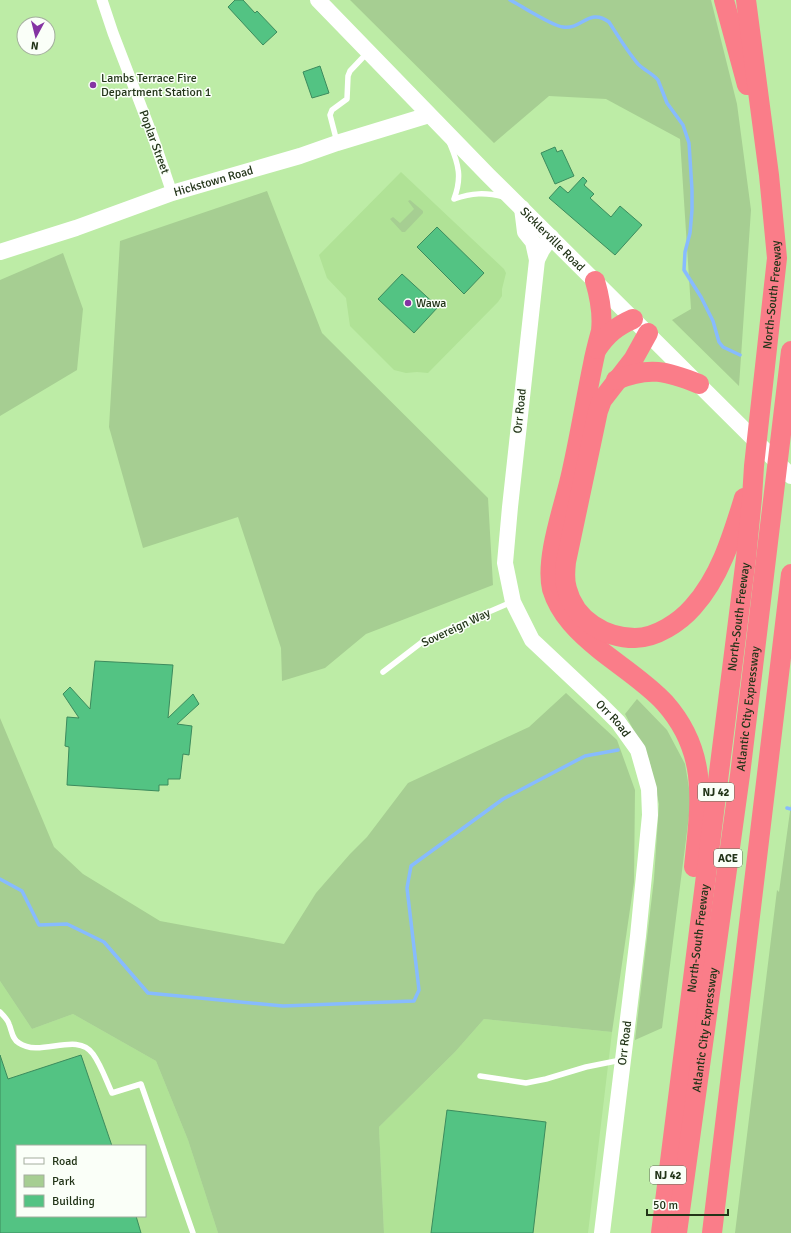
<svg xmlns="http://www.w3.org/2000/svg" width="791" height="1233" font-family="Signika,sans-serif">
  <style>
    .built { fill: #b0e296; fill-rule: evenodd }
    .green { fill: #a6ce92 }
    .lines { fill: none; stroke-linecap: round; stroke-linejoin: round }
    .stream { stroke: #87bbfe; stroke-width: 3.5 }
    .building { fill: #53c383; stroke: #3c8b5d }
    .lane { stroke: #fff; stroke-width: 5.5 }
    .street { stroke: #fff; stroke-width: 11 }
    .secondary { stroke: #fff; stroke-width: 16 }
    .highway { stroke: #fa7d89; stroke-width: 20 }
    .poi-dot { fill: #8534a3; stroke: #fafff8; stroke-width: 1.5 }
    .labels { text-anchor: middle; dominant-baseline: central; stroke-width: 3; stroke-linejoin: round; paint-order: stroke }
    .shield { fill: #fafff8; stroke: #63715b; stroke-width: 1 }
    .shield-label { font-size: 11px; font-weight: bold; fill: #223418 }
    .poi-label { font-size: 12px; fill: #223418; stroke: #fafff8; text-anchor: start }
    .street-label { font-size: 12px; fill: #223418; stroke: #fafff8 }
  </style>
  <rect width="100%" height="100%" fill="#bdeca6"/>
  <path class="built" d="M401 172 504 269 506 273 502 289V296L498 302 428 373 417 372 406 373 394 370 350 326 346 298 327 278 319 255Z
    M0 981 32 1029 73 1014 156 1061 188 1140 218 1233H0ZM17 1146H145V1216H17Z
    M484 1019 612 1032 588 1233H384L379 1127 455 1052Z"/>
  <path class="green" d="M350 0H711L737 104 751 210 739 386 672 320 691 309 680 139 606 99 549 96 494 143Z
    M267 191 322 333 488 498 493 585 366 634 325 668 282 681 281 648 238 517 143 548 109 427 120 241Z
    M410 200 423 211V213L405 232H402L390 219 393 217 400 223 414 209 408 201Z
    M63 253 83 309 77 370 0 416V280Z
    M566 693 617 740 635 790 634 882 612 1032 484 1019 455 1052 379 1127 384 1233H218L188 1140 156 1061 73 1014 32 1029 0 981V718L54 847 83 874 160 921 284 944 316 893 350 854 367 837 408 783 529 727Z
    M637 699 667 730 685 764 691 800 662 1028 635 1040 654 879 659 804 649 759 625 714Z
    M791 804V1233H735L777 890 779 892Z"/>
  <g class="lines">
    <path class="stream" d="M510 0C522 6 552 26 563 27 582 30 589 7 609 22 618 36 627 51 638 64 644 70 653 74 658 80L667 103 683 125 689 143 692 190V210L690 233 685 252 684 270 701 297 713 321 719 342 723 347 740 355
      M787 808 791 809
      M0 879 22 891 39 925 67 924 104 942 148 993 283 1006 414 1001 419 990 407 888 411 866 503 799 585 756 618 750"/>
  </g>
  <path class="building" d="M235 0H243L255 13 257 11 277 32 263 45 228 7Z
    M320 66 329 93 312 98 303 72Z
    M555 147 557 152 562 150 574 176 555 184 541 153Z
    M583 177 587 181 584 185 594 194 590 198 611 217 620 206 642 225 615 255 549 198 560 186 568 193Z
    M437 227 484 273 464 294 417 247Z
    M402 274 438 307 414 333 378 299Z
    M95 661 173 665 168 718 193 694 199 704 177 724 192 726 189 755 183 754 180 779H168V785H159V791L67 785 69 747 65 746 67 717 79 718 63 694 70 687 90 709Z
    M0 1055 8 1079 81 1055 112 1146H17V1216H136L141 1233H0Z
    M447 1110 546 1122 533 1233H431Z"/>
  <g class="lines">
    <path class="lane" d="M337 142 330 115 332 110 347 99 348 76 350 71 368 52
      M450 144C459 165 462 178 454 199
      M454 199C472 193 485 192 504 197
      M383 672 426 639 512 602
      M0 1012C3 1015 8 1020 9 1024 12 1031 12 1039 19 1043 40 1058 77 1031 93 1054 101 1065 106 1080 112 1093L141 1084 193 1233
      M480 1076 526 1083 546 1079 586 1067 621 1060"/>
    <path class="street" d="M102 0 113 33 153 137 172 193"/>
    <g class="secondary">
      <path id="s1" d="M318 0 488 175 791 476"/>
      <path d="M522 208 525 232 533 242 537 260"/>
      <path id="s2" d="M551 237 542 250 537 260 510 507 505 563 513 602 532 640 598 702 618 722 638 750 649 789 650 815 638 936 602 1233"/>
      <path id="s3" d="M0 252 76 228 172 193 300 156 337 143 429 115"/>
    </g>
    <g class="highway">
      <path d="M724 0 747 85"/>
      <path d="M595 281C600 298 603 313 601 331 598 342 595 353 593 364 585 402 579 441 570 479 563 509 545 559 552 589 560 615 579 633 600 650 620 666 648 684 665 703 710 754 700 805 694 867"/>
      <path d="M648 333 633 360 602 400 598 411 566 562C565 571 564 580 567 589 575 620 605 638 635 638 656 638 680 622 693 607 720 577 732 537 744 498"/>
      <path d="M597 349C607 334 617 326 633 319"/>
      <path d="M616 380C649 366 667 371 699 384"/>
      <path id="s4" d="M661 1233 746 558 752 498 754 466 777 258 769 175 746 0"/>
      <path id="s5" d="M677 1233 740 775 791 351"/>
      <path d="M712 1233 791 574"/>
    </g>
  </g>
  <g class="poi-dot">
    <circle cx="93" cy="85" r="4"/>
    <circle cx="408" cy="303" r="4"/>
  </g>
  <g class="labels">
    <g class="shield">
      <rect x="698" y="783" width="36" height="18" rx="3"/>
      <rect x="714" y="849" width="28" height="18" rx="3"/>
      <rect x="650" y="1166" width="36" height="18" rx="3"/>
    </g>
    <g class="shield-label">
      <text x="716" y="792">NJ 42</text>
      <text x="728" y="858">ACE</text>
      <text x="668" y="1175">NJ 42</text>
    </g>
    <g class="poi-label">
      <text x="101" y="78">Lambs Terrace Fire<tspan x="101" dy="14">Department Station 1</tspan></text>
      <text x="416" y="303">Wawa</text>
    </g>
    <g class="street-label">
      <text transform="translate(154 142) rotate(70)">Poplar Street</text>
      <text stroke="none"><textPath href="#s3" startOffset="225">Hickstown Road</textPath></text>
      <text stroke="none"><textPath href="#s1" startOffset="335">Sicklerville Road</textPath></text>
      <text stroke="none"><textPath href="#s4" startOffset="945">North-South Freeway</textPath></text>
      <text transform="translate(520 411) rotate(-84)">Orr Road</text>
      <text stroke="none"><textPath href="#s4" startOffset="621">North-South Freeway</textPath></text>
      <text transform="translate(456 628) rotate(-25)">Sovereign Way</text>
      <text stroke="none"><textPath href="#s5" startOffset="529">Atlantic City Expressway</textPath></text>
      <text stroke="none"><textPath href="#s2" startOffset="527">Orr Road</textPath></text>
      <text stroke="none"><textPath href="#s4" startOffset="297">North-South Freeway</textPath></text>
      <text stroke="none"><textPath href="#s5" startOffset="205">Atlantic City Expressway</textPath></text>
      <text transform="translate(625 1043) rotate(-83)">Orr Road</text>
    </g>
  </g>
  <rect x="16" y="1145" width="130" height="72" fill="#fafff8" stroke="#a4ae9e"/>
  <rect x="24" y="1158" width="20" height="6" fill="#ffffff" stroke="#a4ae9e"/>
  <text x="52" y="1165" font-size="12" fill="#223418">Road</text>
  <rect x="24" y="1175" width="20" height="12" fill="#a6ce92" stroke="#a4ae9e"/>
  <text x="52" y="1185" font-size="12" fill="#223418">Park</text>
  <rect x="24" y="1195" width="20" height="12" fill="#53c383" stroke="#a4ae9e"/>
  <text x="52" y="1205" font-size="12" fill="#223418">Building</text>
  <g transform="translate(36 36) rotate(187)"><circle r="19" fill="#fafff8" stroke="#a4ae9e"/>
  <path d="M0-3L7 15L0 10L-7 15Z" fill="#8534a3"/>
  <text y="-6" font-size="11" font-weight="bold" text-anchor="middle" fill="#223418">N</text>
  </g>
  <path d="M647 1209v6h81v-6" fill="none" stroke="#223418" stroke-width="2"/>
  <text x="653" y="1209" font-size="12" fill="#223418" stroke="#fafff8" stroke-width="3" paint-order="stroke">50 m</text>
</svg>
